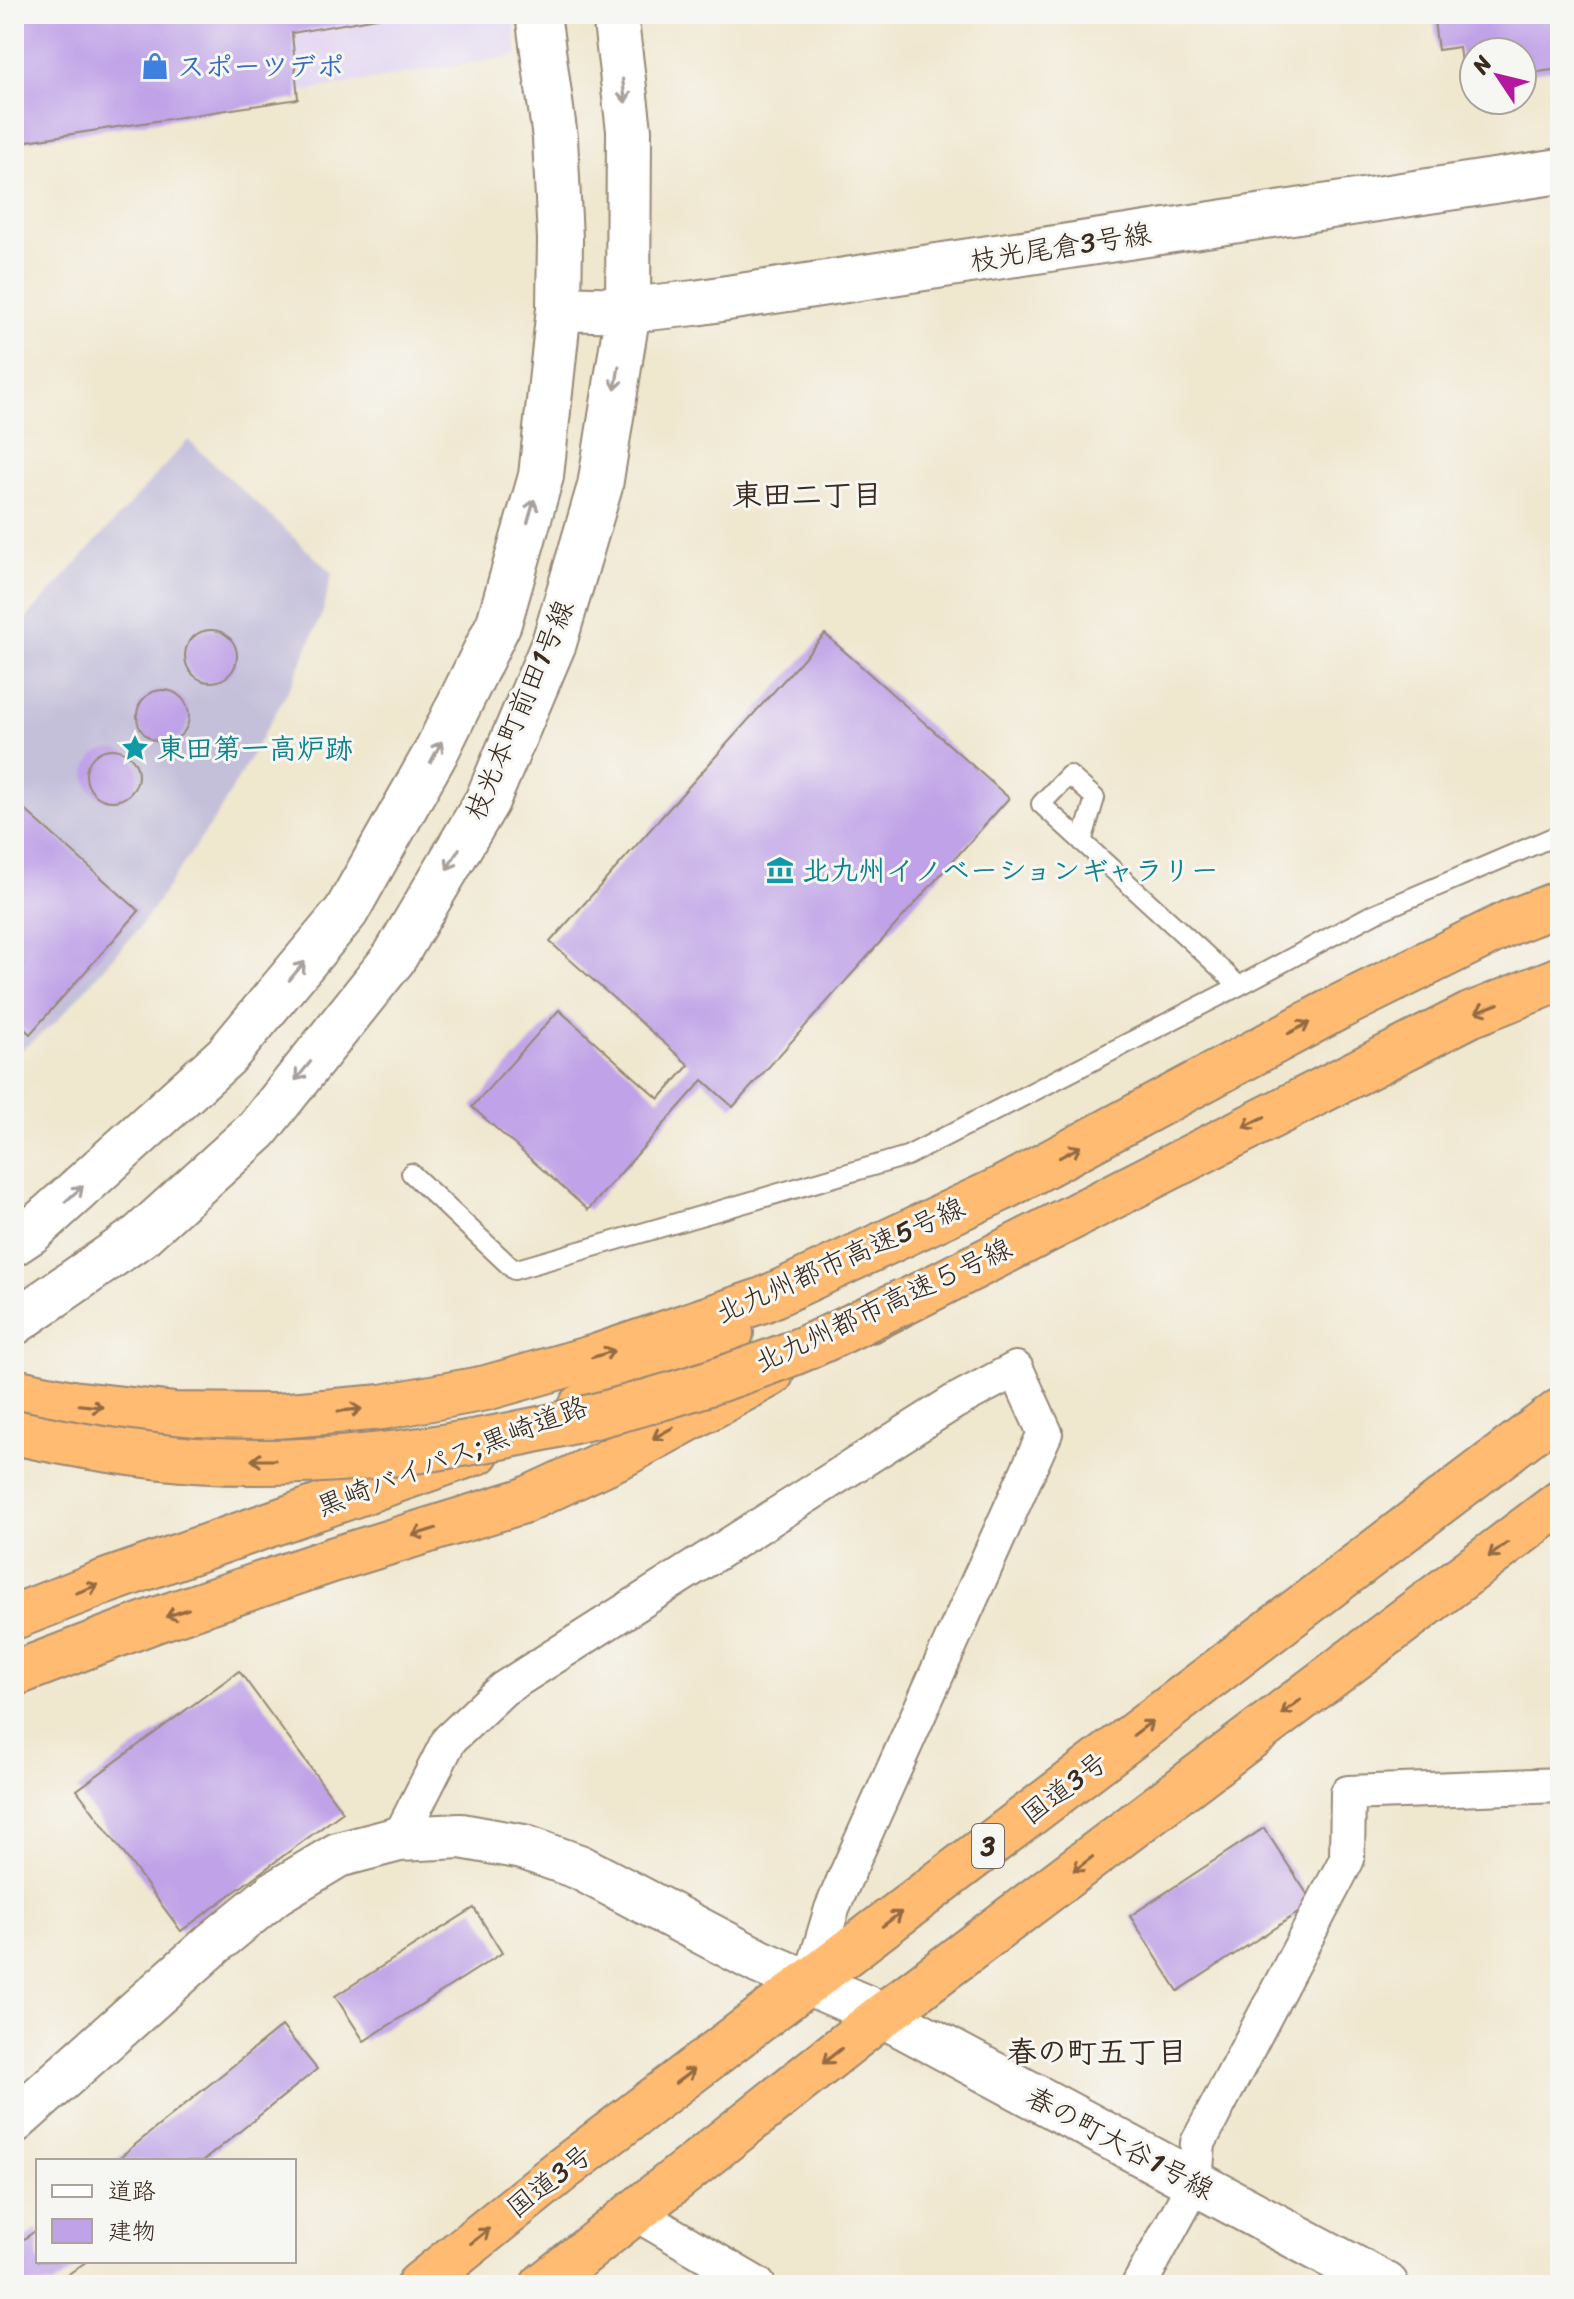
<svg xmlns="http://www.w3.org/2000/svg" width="1574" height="2299" font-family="Sriracha,'Klee One',sans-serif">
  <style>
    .built { fill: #e1d4f3 }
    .industrial { fill: #c5c0da }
    .building { fill: #bfa2e7 }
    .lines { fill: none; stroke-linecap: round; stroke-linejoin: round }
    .service-casing { stroke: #968876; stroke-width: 22 }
    .minor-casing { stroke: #968876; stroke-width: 38 }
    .tertiary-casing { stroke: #968876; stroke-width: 48 }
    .trunk-casing { stroke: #968876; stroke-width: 48 }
    .motorway-casing { stroke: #968876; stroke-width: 48 }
    .service { stroke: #fff; stroke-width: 18 }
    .minor { stroke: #fff; stroke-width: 34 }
    .tertiary { stroke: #fff; stroke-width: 44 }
    .trunk { stroke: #ffbb71; stroke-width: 44 }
    .motorway { stroke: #ffbb71; stroke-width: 44 }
    .motorway-bridge-casing { stroke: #968876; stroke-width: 48; stroke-linecap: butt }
    .motorway-bridge { stroke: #ffbb71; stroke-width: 44 }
    .oneway { stroke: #a79f9a }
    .oneway2 { stroke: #936b43 }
    .labels { text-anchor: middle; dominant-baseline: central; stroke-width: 6; stroke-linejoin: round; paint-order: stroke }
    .shield { fill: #f6f6f2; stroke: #73675e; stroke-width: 2 }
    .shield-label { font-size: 26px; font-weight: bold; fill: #3b2a1e }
    .shop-label { font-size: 28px; font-weight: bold; fill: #366cbe; stroke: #f6f6f2; text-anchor: start }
    .street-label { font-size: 28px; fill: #3b2a1e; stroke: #f6f6f2 }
    .culture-label { font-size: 28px; font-weight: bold; fill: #0d838f; stroke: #f6f6f2; text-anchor: start }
    .neighbourhood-label { font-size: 30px; font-weight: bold; fill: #3b2a1e; stroke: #f6f6f2 }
  </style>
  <rect width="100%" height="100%" fill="#f6f6f2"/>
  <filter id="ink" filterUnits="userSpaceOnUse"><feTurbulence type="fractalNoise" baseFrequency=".0125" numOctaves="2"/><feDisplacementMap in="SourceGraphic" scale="16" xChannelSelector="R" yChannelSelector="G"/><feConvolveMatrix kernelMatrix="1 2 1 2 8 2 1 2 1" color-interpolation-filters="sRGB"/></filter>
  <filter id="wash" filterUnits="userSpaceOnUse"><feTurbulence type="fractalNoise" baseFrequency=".006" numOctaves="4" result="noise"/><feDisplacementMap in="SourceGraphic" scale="32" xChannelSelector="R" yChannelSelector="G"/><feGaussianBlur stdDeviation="1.8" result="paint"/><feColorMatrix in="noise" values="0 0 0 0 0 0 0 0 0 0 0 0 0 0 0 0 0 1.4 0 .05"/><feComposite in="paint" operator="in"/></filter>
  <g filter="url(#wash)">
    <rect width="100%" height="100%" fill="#f0e7cf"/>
    <path class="built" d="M14 14H513L518 55 14 140Z"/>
    <path class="industrial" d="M188 440 332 573 323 611 293 682 218 814 139 928 57 1021 14 1056V632Z"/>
    <g id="blocks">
      <path class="building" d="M14 14H387L388 16 292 33 298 99 14 143Z
        M1433 14H1560V69L1522 74V52H1474V81L1463 82 1459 47 1438 50Z
        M185 656a26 26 0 1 1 52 0a26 26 0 1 1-52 0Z
        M825 634 1009 798 733 1107 703 1080 588 1210 472 1107 559 1010 659 1099 689 1065 550 942Z
        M137 716a26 26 0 1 1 52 0a26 26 0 1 1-52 0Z
        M86 775a26 26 0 1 1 52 0a26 26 0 1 1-52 0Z
        M14 800 139 911 30 1034 14 1019Z
        M239 1671 343 1812 181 1931 77 1790Z
        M1264 1828 1313 1903 1178 1991 1130 1916Z
        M474 1908 502 1953 364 2041 335 1996Z
        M282 2026 317 2069 203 2161H115Z
        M38 2229V2261H87L53 2285H14V2246Z"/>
    </g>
  </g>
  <g filter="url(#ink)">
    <use href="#blocks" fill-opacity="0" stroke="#968876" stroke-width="2"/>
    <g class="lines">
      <g class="service-casing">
        <path id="service" d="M1082 842 1095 798 1069 775 1041 804C1107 865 1174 924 1239 986
          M411 1173 514 1270 907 1156 1239 986 1373 914 1560 834"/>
      </g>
      <g class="minor-casing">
        <path id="minor" d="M399 1839 449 1740 503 1689 954 1402 1016 1369 1045 1433 845 1878 832 1909 810 1982
          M635 2213 758 2285
          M1139 2285 1195 2183 1198 2143 1347 1859 1348 1793 1560 1785"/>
      </g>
      <g class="tertiary-casing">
        <path id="tertiary" d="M559 308 628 310 695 303 1560 171
          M14 1243 32 1231 226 1056 346 912 435 754 499 623 541 476 559 308 560 239 555 138 538 14
          M14 1323 140 1236 257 1130 394 958 487 801 554 643 600 486 628 310 629 130 615 14
          M14 2121 214 1943 275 1893 338 1855 399 1839 461 1836 523 1847 579 1867 760 1962 883 2015 1386 2285"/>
      </g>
      <g class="trunk-casing">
        <path id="trunk" d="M419 2285 563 2169 1560 1411
          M543 2285 883 2015 1560 1503"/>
      </g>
      <g class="motorway-casing">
        <path id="motorway" d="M870 1320 1470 1015 1560 979
          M14 1391 72 1403 175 1415 277 1416 382 1407 486 1388 595 1357 763 1300 1001 1189 1339 1007 1511 922 1560 903
          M581 1407 668 1367 731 1333
          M14 1617 99 1584 477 1452
          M14 1674 153 1621 332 1560 523 1501 624 1454 771 1374"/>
      </g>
      <use href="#service" class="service"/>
      <use href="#minor" class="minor"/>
      <use href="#tertiary" class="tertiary"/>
      <use href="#trunk" class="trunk"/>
      <use href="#motorway" class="motorway"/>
      <g class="motorway-bridge-casing">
        <path id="motorway-bridge" d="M14 1432C73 1445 133 1455 194 1460 385 1473 609 1423 788 1355 827 1340 865 1319 904 1301"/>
      </g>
      <use href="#motorway-bridge" class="motorway-bridge"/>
    </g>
    <defs><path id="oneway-shaft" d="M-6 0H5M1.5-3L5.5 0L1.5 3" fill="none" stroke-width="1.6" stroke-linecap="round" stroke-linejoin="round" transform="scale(2)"/></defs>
    <g class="oneway">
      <use href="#oneway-shaft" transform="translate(624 91) rotate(83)"/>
      <use href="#oneway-shaft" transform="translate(617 378) rotate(99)"/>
      <use href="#oneway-shaft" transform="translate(531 511) rotate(-74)"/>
      <use href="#oneway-shaft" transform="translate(436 752) rotate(-62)"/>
      <use href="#oneway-shaft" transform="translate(453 859) rotate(121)"/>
      <use href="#oneway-shaft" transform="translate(297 971) rotate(-50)"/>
      <use href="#oneway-shaft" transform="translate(303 1071) rotate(129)"/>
      <use href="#oneway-shaft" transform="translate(74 1194) rotate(-42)"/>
    </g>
    <g class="oneway2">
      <use href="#oneway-shaft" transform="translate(1487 1008) rotate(159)"/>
      <use href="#oneway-shaft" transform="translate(1299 1028) rotate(-28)"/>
      <use href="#oneway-shaft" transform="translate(1254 1122) rotate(153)"/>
      <use href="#oneway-shaft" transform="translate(1070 1152) rotate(-28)"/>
      <use href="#oneway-shaft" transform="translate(603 1354) rotate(-18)"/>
      <use href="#oneway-shaft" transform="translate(91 1406) rotate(6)"/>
      <use href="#oneway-shaft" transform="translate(350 1410) rotate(-5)"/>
      <use href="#oneway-shaft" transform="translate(663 1433) rotate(151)"/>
      <use href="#oneway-shaft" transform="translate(263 1460) rotate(-180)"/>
      <use href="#oneway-shaft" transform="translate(424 1532) rotate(163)"/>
      <use href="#oneway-shaft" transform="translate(1498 1550) rotate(143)"/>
      <use href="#oneway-shaft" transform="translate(87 1589) rotate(-21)"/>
      <use href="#oneway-shaft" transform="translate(177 1613) rotate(161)"/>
      <use href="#oneway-shaft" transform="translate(1291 1707) rotate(143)"/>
      <use href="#oneway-shaft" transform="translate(1143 1728) rotate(-37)"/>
      <use href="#oneway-shaft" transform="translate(1083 1864) rotate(143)"/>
      <use href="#oneway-shaft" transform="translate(892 1919) rotate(-37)"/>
      <use href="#oneway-shaft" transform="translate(832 2056) rotate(141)"/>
      <use href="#oneway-shaft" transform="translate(685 2076) rotate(-37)"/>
      <use href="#oneway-shaft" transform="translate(480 2236) rotate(-39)"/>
    </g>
  </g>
  <defs>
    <g id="shop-bare" transform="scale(2.16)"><path d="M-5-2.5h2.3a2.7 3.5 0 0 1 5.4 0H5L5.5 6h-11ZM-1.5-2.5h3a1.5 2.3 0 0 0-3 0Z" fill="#3f7fe0" stroke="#f6f6f2" stroke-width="2.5" paint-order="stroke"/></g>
    <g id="sight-bare" transform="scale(2.16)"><path d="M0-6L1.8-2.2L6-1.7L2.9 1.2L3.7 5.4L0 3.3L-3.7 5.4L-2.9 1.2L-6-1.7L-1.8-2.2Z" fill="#0f9aa8" stroke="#f6f6f2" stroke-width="2.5" paint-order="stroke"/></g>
    <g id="museum-bare" transform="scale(2.16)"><path d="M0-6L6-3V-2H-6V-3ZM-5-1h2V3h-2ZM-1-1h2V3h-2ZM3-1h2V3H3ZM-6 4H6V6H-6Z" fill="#0f9aa8" stroke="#f6f6f2" stroke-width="2.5" paint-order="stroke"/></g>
  </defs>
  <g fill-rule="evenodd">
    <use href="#shop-bare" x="155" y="66"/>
    <use href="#sight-bare" x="135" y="748"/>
    <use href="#museum-bare" x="780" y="870"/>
  </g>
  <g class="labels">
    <rect class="shield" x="972" y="1824" width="32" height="44" rx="6"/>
    <g class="shield-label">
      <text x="988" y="1846">3</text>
    </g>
    <g class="shop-label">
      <text x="177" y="66">スポーツデポ</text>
    </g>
    <g class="street-label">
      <text transform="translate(1060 247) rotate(-9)">枝光尾倉3号線</text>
      <text transform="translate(519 710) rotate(-67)">枝光本町前田1号線</text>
      <text transform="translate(840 1260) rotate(-24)">北九州都市高速5号線</text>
      <text transform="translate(883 1305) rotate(-25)">北九州都市高速５号線</text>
      <text transform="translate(452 1456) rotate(-21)">黒崎バイパス;黒崎道路</text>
      <text transform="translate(1064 1788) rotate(-37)">国道3号</text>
      <text transform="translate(1120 2143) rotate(28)">春の町大谷1号線</text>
      <text transform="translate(549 2181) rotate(-38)">国道3号</text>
    </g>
    <g class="culture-label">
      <text x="157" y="748">東田第一高炉跡</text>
      <text x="802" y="870">北九州イノベーションギャラリー</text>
    </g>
    <g class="neighbourhood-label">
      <text x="807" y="495">東田二丁目</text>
      <text x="1097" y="2052">春の町五丁目</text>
    </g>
  </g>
  <rect width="1574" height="2299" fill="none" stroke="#f6f6f2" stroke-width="48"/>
  <rect x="36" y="2159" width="260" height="104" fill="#f6f6f2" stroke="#aba49d" stroke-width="2"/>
  <rect x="52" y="2185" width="40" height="12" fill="#ffffff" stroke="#aba49d" stroke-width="2"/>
  <text x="108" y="2199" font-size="24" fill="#3b2a1e">道路</text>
  <rect x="52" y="2219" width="40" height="24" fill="#bfa2e7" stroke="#aba49d" stroke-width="2"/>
  <text x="108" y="2239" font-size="24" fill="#3b2a1e">建物</text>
  <g transform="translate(1498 76) rotate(305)"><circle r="38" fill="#f6f6f2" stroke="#aba49d" stroke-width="2"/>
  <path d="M0-6L14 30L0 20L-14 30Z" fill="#b5179e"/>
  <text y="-12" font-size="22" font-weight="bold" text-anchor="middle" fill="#3b2a1e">N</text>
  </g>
</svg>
